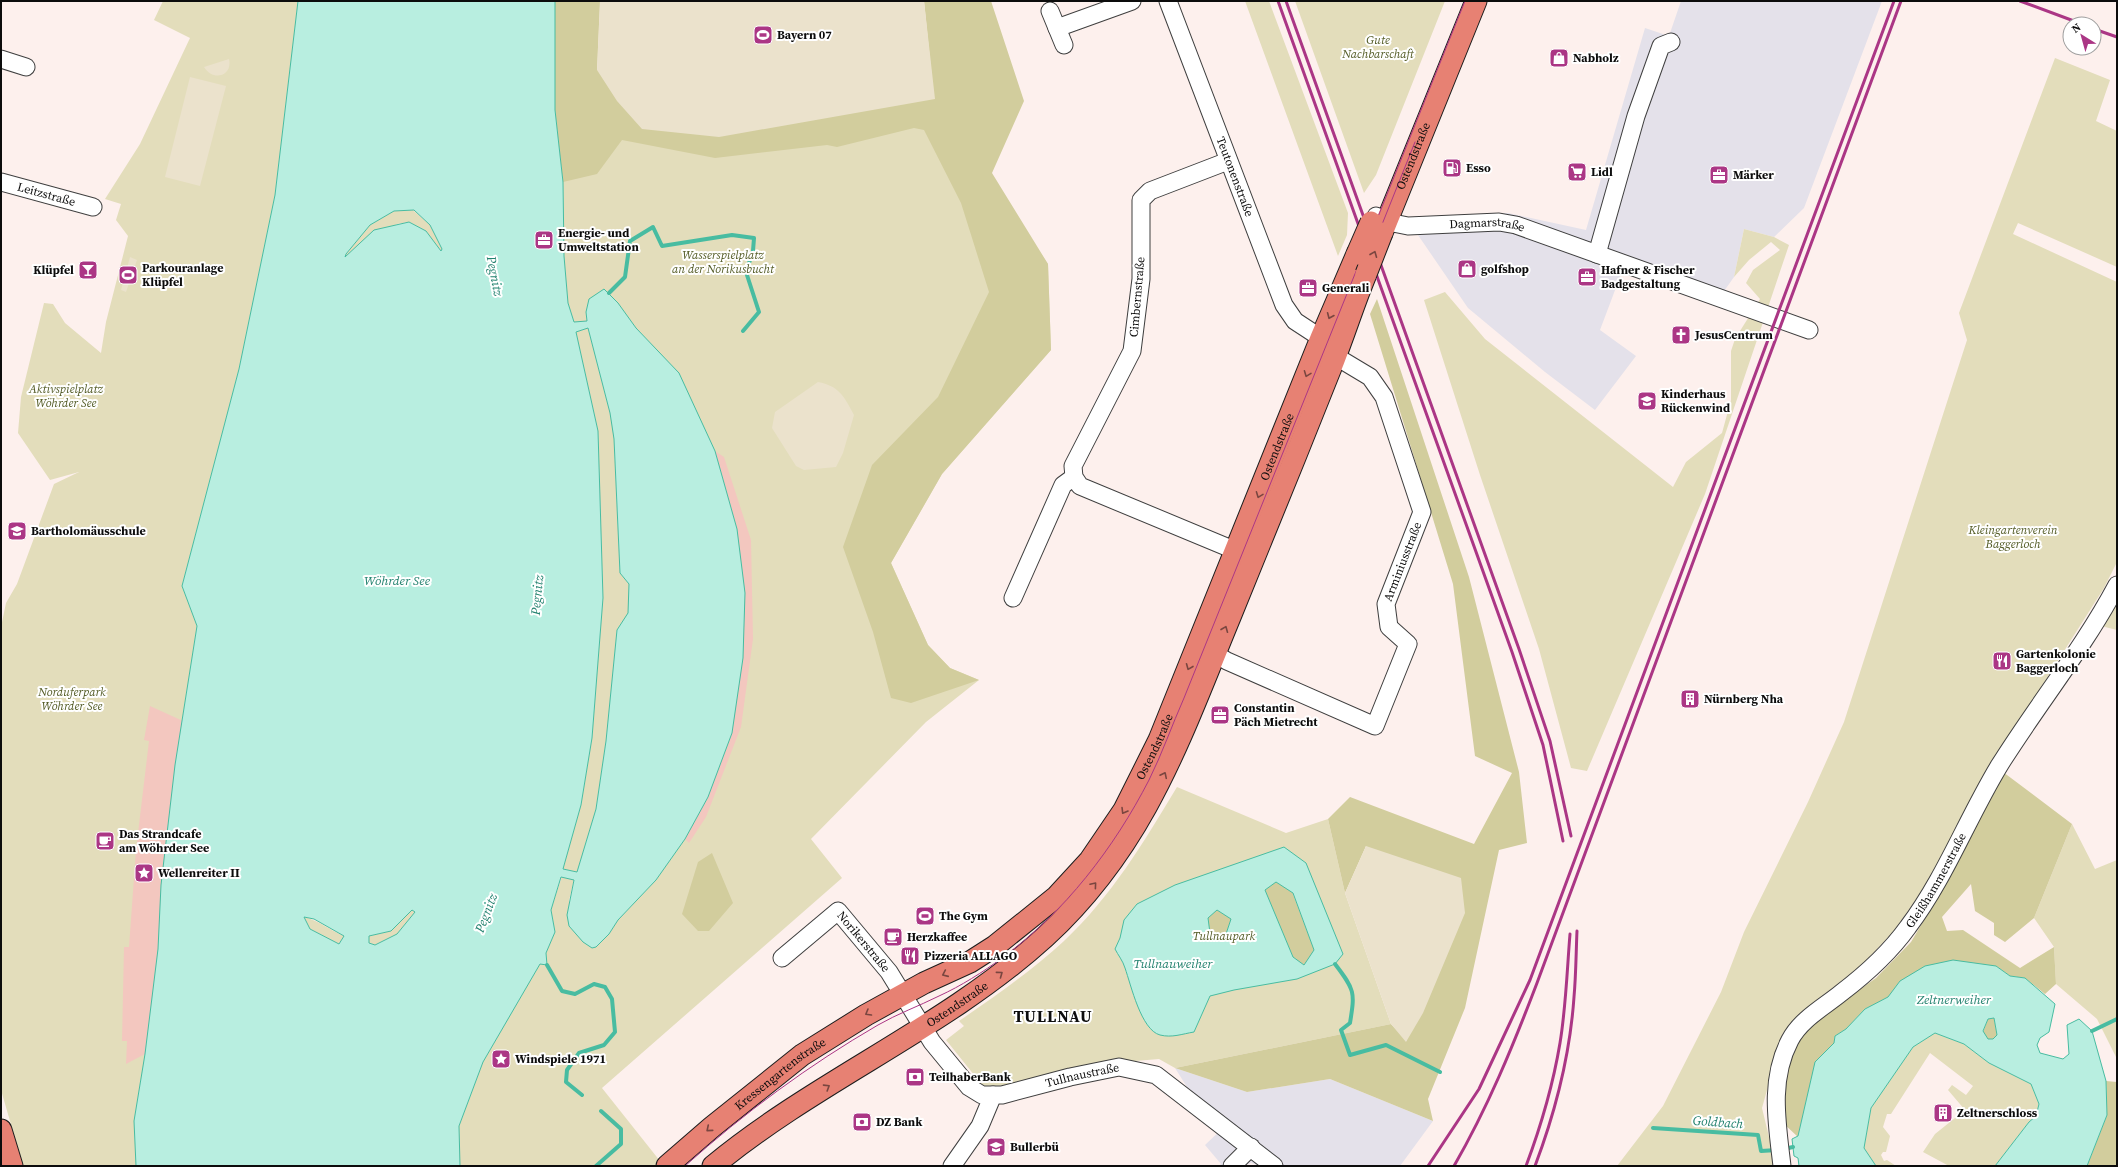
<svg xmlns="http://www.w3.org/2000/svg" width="2118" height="1167" font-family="'Source Serif 4',serif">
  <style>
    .industrial { fill: #e4e1ea }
    .green { fill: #e3ddbb }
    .forest { fill: #d2cd9d }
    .sand { fill: #f3c7bf }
    .pitch { fill: #ebe2cc }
    .water { fill: #b8eee0; stroke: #48bca1; fill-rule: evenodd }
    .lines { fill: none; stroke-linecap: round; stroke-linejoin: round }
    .stream { stroke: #48bca1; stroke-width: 4 }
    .minor-casing { stroke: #3f3f3f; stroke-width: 19 }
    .major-casing { stroke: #1d1d1d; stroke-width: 23 }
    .minor { stroke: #fff; stroke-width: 17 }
    .major { stroke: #e78173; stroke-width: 21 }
    .tram { stroke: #ab3685; stroke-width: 1 }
    .rail { stroke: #ab3685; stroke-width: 3 }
    .major-bridge-casing { stroke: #1d1d1d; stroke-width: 23; stroke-linecap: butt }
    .major-bridge { stroke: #e78173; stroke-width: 21 }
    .oneway { stroke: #7a4640 }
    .labels { text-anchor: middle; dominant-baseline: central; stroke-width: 4; stroke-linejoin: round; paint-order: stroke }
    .poi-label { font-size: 12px; font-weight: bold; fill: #0c0c0c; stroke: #fff; text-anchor: start }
    .park-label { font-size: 12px; font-style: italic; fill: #535b25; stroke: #fff }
    .street-label { font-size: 12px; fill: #0c0c0c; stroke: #fff }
    .water-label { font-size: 13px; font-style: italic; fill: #23826f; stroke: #fff }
    .district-label { font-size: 16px; font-weight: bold; letter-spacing: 1px; fill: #0c0c0c; stroke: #fff }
  </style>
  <rect width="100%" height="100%" fill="#fdf0ed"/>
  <path class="industrial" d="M1681 1H1882L1804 208 1774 237 1744 229 1734 277 1722 294 1626 261 1600 330 1636 356 1595 410 1545 372 1468 308 1407 219 1508 213 1586 230 1645 28 1669 36Z
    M1175 1068 1247 1092 1330 1079 1433 1121 1400 1166H1260L1251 1163 1244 1166H1219L1221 1164 1205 1145 1226 1125 1187 1087Z"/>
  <path class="green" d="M163 1H298L275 195 239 369 182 586 197 626 175 765 161 885 158 949 145 1054 134 1121 136 1166H23L1 1090V627L6 603 17 584 54 484 79 472 50 480 18 433 21 397 44 303 53 304 65 323 101 353 106 322 128 236 116 220 121 204 105 199 140 144 190 38 154 20Z
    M555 1H600L597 70 935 99 1048 264 1051 350 942 474 891 563 928 645 950 668 979 680 926 722 811 839 842 878 602 1088 660 1161 655 1166H460L459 1126 483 1062 540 963 547 965 546 953 555 932 551 910 562 876 574 879 569 901 596 947 609 934 618 920 656 880 685 839 708 797 625 433 614 440 620 573 629 584V613L617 630 606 741 596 809 577 872 563 869 581 805 592 738 603 598 598 431 576 332 588 328 610 413 652 345 636 328 623 311 586 312 587 321 574 323 568 303 564 256 563 182 555 110Z
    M1245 1H1269L1348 213 1347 235 1338 256Z
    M1295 1H1445L1376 175 1364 193Z
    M2055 58 2110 80 2096 121 2117 131V267L2018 223 2013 234 2117 282V562L2104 588 2007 741 1943 861 1894 931 1861 966 1808 1007 1783 1033 1762 1108 1776 1166H1617L1663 1106 1721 992 1744 932 1808 802 1844 722 1967 340 1959 313Z
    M413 210 430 225 442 249 441 251 426 231 409 222 397 224 345 257 346 254 370 225 394 211Z
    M1744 229 1774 237 1789 245 1705 494 1587 771 1571 768 1539 649 1480 475 1424 300 1445 292 1485 339 1673 487 1686 462 1722 433 1731 400V351L1735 339 1760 299 1746 283 1753 270 1780 250 1771 242 1749 260 1734 277Z
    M2117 598V630L2101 626Z
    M1177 787 1286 833 1328 819 1345 893 1391 1024 1175 1068 1159 1059 1100 1064 993 1089 983 1086 946 1040 964 1026 959 1021C996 996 1031 971 1064 941 1111 897 1144 842 1177 787Z
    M2072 824 2095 869 2117 860V1059L2097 1019 2056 984 2054 947 2034 918Z
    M412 910 415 912 397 934 375 945 369 943V936L391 931Z
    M304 917C318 920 330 930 344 936L339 944 310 929Z
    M1935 1033 1964 1044 1989 1063 2031 1084 2039 1104 2036 1116 2029 1122 1995 1166H1949L1923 1152 1935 1134 1965 1110 1948 1090 1952 1085 1966 1095 1973 1086 1930 1053 1891 1114H1887L1883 1127 1890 1136 1886 1152H1883L1881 1155 1884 1161 1887 1160 1896 1166H1876L1864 1148 1871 1108 1913 1047Z"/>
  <path class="forest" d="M555 1H600L597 70 934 99 924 1H991L1024 101 992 173 1048 264 1051 350 942 474 891 563 928 645 950 668 979 680 911 703 891 698 873 632 843 547 872 465 938 397 989 292 961 203 924 130 914 128 837 147 827 145 715 158 622 140 597 174 563 182 555 110Z
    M1377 299 1469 577 1519 772 1527 843 1499 850 1465 1008 1428 1099 1433 1121 1330 1079 1247 1092 1175 1068 1391 1024 1407 1041 1366 846 1345 893 1328 819 1350 797 1474 844 1512 773 1475 756 1453 584 1370 314Z
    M2003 772 2072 824 2034 918 2005 942 1994 935V923L1975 911 1971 884 1942 917 1947 931 1963 930 2020 968 2054 947 2056 984 2045 994 2025 978 2010 976 1996 966 1900 981 1888 998 1865 1009 1846 1029 1835 1036 1834 1043 1816 1062 1798 1137 1782 1122 1783 1073 1805 1028 1876 978 1911 942 1936 900Z
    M712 853 733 903 709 931H698L682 914 698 862Z
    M1276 882 1292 892 1314 950 1304 965 1293 957 1264 890Z
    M1217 910 1231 919 1226 934 1210 933 1208 918Z
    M1994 1018 1997 1035 1993 1039H1987L1983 1032 1988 1019Z
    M2106 1081 2117 1082V1166H2087L2107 1115Z"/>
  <path class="sand" d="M715 451 724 457 751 540 753 639 741 727 706 817 689 843 685 839 708 797 745 593 737 529Z
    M150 706 183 721C169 797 163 872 158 948 155 984 150 1019 145 1054L126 1064 127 1041H122L124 947H129L136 850 149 741 144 740Z"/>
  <path class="pitch" d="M600 1H924L935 99 719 137 642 129 617 101 597 70Z
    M229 59C233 76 213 82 204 67Z
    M190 77 226 86 200 186 165 177Z
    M130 257 137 260 126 292 121 290Z
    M818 382C839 386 844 396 854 415L843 453 836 467 804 470 796 466 772 428 775 412Z
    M1366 846 1461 878 1465 913 1423 1013 1406 1042 1391 1024 1345 893Z"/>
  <path class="water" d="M298 1H555V110L563 182 564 256 568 303 574 322 587 321 586 312 589 299 604 289 618 303 636 328 679 373 715 451 737 529 745 593 743 658 732 733 708 797 685 839 656 880 618 920 609 934 596 947 592 948 583 942 569 926 567 915 574 880 561 877 551 910 555 932 546 953 547 965 540 964 483 1062 459 1126 460 1166H136L134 1121 145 1054 158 949 161 885 175 765 197 626 182 586 239 369 275 195ZM414 210 430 225 442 249 441 251 426 231 409 222 374 230 345 257 346 254 370 225 394 211ZM588 328 610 413 614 439 620 573 629 584 628 613 617 630 606 741 596 809 577 872 563 869 581 805 592 738 603 598 598 431 576 332ZM412 910 415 912 397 934 375 945 369 943V936L391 931ZM304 917 314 919 344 936 339 944 310 929Z
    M1284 847 1306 863 1343 954 1335 964 1297 979 1234 990 1210 996 1194 1032C1182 1034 1172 1038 1160 1035 1141 1030 1131 985 1125 968 1123 961 1118 955 1115 949L1120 938 1124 920 1137 904 1175 885ZM1276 882 1293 893 1314 950 1304 965 1293 957 1265 890ZM1217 910 1231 919 1226 934 1210 933 1208 918Z
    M1953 960 1996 966 2010 976 2025 978 2055 1004 2049 1032 2040 1038 2037 1045 2040 1053 2063 1059 2069 1054 2067 1025 2079 1019 2092 1031 2106 1081 2107 1115 2087 1166H1995L2029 1122 2036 1116 2039 1104 2031 1084 1989 1063 1964 1044 1935 1033 1913 1047 1871 1108 1864 1148 1876 1166H1799L1798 1158 1794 1156 1792 1139 1798 1136 1815 1062 1834 1043 1835 1036 1846 1029 1865 1009 1888 997 1900 981 1925 966ZM1994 1018 1997 1035 1993 1039H1988L1983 1031 1988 1019Z"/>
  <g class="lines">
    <path class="stream" d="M609 293 625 277 630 241 653 227 662 246 732 235 754 238 753 251 746 272 759 312 743 331
      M1335 964C1355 990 1355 992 1350 1023L1341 1030 1350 1055 1386 1045 1440 1072
      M547 965 562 991 575 994 594 984 605 987 612 999 615 1032 604 1045 579 1053 567 1070 566 1082 582 1095
      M2092 1031 2117 1019
      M1653 1128 1758 1135 1761 1151 1777 1150
      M1784 1149 1793 1147
      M596 1166 621 1144V1129L601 1111"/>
    <g class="minor-casing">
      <g id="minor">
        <path id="s1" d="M1168 1 1284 305 1295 321 1321 338"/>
        <path d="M1050 11 1064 45"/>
        <path d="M1057 28 1132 1"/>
        <path d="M1 59 26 67"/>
        <path d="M1228 161 1150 191 1141 200V279L1132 351 1073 466 1074 477 1080 486 1246 555"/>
        <path id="s2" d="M1 182 93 207"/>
        <path id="s3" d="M1376 216 1393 223 1408 226 1499 222 1516 225 1809 330"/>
        <path d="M1597 254 1636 116 1661 46 1671 42"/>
        <path d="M1013 598 1063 485 1074 477"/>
        <path id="s4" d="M1215 654 1227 661 1375 726 1408 644 1389 627 1386 604 1422 512 1384 397 1370 377 1335 356"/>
        <path id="s5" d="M782 958 838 911 889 972 932 1042 969 1087 982 1095H1002L1070 1077 1119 1067 1156 1075 1274 1166"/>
        <path d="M952 1166 980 1126 993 1095"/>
        <path d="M1232 1166 1251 1147"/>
        <path id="s6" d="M1782 1166C1777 1123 1769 1080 1790 1040 1801 1019 1824 1007 1841 993 1866 974 1890 952 1908 927 1945 878 1967 819 1999 766 2037 705 2083 649 2117 585"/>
      </g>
    </g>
    <g class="major-casing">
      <g id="major">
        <path id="s7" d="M1382 233 1476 1"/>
        <path d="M1 1130 12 1166"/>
        <path id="s8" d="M667 1166 712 1127 802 1055 866 1015 924 983 970 962 995 946 1056 897 1090 860 1124 810 1159 740 1321 338 1357 254"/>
        <path id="s9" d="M713 1166C817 1080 945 1028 1045 937 1145 845 1180 738 1230 617 1265 531 1300 446 1334 360 1345 332 1354 303 1366 274"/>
      </g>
    </g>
    <use href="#minor" class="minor"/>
    <use href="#major" class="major"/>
    <path class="tram" d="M1375 242 1415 142
      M685 1166C744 1113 809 1065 878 1025 897 1014 919 1006 939 996 961 986 983 972 1002 958 1065 912 1114 848 1149 780 1162 754 1172 725 1184 698L1465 1"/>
    <path class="rail" d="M1278 1 1512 652 1543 745 1563 841
      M1286 1 1519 649 1550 741 1571 836
      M2020 1 2082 24
      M2094 29 2117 37
      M1428 1166 1479 1089 1530 980 1894 1
      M1454 1166C1488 1107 1513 1046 1537 983L1901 1
      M1526 1166C1541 1126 1553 1085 1560 1043 1566 1007 1567 970 1570 934
      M1535 1166C1555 1113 1570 1055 1574 997 1576 975 1576 953 1577 931"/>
    <g class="major-bridge-casing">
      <path id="major-bridge" d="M1357 254 1371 222
        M1366 274 1382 233"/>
    </g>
    <use href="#major-bridge" class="major-bridge"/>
  </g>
  <defs><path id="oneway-chevron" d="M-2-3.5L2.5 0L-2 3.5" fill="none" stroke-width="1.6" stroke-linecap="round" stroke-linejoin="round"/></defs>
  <g class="oneway">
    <use href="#oneway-chevron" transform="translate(1374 254) rotate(-68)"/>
    <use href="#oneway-chevron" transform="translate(1330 316) rotate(113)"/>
    <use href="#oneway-chevron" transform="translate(1307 374) rotate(111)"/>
    <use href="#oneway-chevron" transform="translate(1259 495) rotate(111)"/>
    <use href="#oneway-chevron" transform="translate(1225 629) rotate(-68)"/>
    <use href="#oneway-chevron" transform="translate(1189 667) rotate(112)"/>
    <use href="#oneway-chevron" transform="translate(1164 775) rotate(-64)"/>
    <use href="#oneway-chevron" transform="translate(1124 811) rotate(121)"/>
    <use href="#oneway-chevron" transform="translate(1094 885) rotate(-50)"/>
    <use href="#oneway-chevron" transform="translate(945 974) rotate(156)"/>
    <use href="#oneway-chevron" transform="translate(1000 974) rotate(-36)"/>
    <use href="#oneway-chevron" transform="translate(868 1013) rotate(150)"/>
    <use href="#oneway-chevron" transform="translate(827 1087) rotate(-32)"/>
    <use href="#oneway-chevron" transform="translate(709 1129) rotate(140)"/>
  </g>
  <defs>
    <g id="stadium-square" transform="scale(1)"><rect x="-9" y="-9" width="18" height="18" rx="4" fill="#ab3685" stroke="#fff"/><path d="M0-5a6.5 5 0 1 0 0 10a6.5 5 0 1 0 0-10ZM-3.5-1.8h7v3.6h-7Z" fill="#fff"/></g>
    <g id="shop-square" transform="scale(1)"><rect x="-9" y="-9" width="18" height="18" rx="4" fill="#ab3685" stroke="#fff"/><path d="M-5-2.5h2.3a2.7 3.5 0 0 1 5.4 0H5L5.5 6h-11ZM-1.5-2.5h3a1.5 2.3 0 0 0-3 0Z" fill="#fff"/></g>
    <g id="fuel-square" transform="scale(1)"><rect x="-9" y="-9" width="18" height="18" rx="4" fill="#ab3685" stroke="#fff"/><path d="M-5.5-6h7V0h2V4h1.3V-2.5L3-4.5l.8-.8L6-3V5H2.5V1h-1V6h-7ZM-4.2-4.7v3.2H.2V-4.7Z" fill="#fff"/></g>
    <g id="supermarket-square" transform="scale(1)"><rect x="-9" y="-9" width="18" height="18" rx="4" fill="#ab3685" stroke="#fff"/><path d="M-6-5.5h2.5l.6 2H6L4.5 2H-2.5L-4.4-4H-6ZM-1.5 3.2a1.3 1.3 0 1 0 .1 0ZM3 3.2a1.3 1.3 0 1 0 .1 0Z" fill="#fff"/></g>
    <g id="office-square" transform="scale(1)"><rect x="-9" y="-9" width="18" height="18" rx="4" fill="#ab3685" stroke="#fff"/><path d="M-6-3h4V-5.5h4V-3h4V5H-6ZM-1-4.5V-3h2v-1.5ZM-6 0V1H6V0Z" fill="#fff"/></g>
    <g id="bar-square" transform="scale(1)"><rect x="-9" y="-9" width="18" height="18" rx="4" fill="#ab3685" stroke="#fff"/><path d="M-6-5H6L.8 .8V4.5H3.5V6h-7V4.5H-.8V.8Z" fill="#fff"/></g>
    <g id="church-square" transform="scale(1)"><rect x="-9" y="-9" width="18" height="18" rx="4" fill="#ab3685" stroke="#fff"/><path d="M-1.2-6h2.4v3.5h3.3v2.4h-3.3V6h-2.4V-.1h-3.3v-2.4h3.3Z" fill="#fff"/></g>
    <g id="school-square" transform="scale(1)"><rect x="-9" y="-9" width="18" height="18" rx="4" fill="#ab3685" stroke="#fff"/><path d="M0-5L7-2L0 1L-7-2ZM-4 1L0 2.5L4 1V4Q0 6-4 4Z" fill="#fff"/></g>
    <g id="restaurant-square" transform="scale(1)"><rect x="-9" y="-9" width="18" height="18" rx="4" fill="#ab3685" stroke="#fff"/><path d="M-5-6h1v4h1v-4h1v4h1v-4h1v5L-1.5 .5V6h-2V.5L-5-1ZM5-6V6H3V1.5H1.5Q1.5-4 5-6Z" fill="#fff"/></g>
    <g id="building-square" transform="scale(1)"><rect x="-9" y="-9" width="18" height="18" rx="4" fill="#ab3685" stroke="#fff"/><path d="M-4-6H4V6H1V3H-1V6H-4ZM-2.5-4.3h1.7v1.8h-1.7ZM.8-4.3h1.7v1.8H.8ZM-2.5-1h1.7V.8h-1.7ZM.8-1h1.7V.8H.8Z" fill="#fff"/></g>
    <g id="cafe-square" transform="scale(1)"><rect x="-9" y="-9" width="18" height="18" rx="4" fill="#ab3685" stroke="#fff"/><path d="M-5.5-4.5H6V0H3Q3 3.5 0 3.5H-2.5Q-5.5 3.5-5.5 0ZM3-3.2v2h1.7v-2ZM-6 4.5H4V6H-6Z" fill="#fff"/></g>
    <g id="sight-square" transform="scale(1)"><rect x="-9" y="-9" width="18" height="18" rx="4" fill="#ab3685" stroke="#fff"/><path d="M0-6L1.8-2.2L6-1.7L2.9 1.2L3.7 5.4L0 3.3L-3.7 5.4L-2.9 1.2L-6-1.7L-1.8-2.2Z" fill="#fff"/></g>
    <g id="bank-square" transform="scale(1)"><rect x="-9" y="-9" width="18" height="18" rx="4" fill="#ab3685" stroke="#fff"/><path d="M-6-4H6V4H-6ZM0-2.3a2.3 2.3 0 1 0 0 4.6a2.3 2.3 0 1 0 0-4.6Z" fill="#fff"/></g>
  </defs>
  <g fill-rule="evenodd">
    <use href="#stadium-square" x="763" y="35"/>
    <use href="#shop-square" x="1559" y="58"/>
    <use href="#fuel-square" x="1452" y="168"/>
    <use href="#supermarket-square" x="1577" y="172"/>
    <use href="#office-square" x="1719" y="175"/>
    <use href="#office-square" x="544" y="240"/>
    <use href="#shop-square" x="1467" y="269"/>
    <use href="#bar-square" x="88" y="270"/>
    <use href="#stadium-square" x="128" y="275"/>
    <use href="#office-square" x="1587" y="277"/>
    <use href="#office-square" x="1308" y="288"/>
    <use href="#church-square" x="1681" y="335"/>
    <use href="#school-square" x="1647" y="401"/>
    <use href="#school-square" x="17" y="531"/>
    <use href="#restaurant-square" x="2002" y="661"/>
    <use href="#building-square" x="1690" y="699"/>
    <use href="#office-square" x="1220" y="715"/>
    <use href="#cafe-square" x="105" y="841"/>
    <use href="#sight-square" x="144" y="873"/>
    <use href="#stadium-square" x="925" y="916"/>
    <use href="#cafe-square" x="893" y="937"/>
    <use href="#restaurant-square" x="910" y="956"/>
    <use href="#sight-square" x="501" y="1059"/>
    <use href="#bank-square" x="915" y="1077"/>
    <use href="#building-square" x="1943" y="1113"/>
    <use href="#bank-square" x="862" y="1122"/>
    <use href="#school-square" x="996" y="1147"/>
  </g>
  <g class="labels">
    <g class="poi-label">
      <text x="777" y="35">Bayern 07</text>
      <text x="1573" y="58">Nabholz</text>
      <text x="1466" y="168">Esso</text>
      <text x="1591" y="172">Lidl</text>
      <text x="1733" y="175">Märker</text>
      <text x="558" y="233">Energie- und<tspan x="558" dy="14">Umweltstation</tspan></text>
      <text x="142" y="268">Parkouranlage<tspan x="142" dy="14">Klüpfel</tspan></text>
      <text x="1481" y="269">golfshop</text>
      <text x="74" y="270" text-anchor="end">Klüpfel</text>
      <text x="1601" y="270">Hafner &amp; Fischer<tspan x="1601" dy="14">Badgestaltung</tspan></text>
      <text x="1322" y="288">Generali</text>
      <text x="1695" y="335">JesusCentrum</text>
      <text x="1661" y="394">Kinderhaus<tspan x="1661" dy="14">Rückenwind</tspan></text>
      <text x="31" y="531">Bartholomäusschule</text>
      <text x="2016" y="654">Gartenkolonie<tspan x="2016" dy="14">Baggerloch</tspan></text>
      <text x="1704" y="699">Nürnberg Nha</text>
      <text x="1234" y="708">Constantin<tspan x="1234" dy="14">Päch Mietrecht</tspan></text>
      <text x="119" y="834">Das Strandcafe<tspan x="119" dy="14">am Wöhrder See</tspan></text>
      <text x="158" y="873">Wellenreiter II</text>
      <text x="939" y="916">The Gym</text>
      <text x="907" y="937">Herzkaffee</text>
      <text x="924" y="956">Pizzeria ALLAGO</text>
      <text x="515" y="1059">Windspiele 1971</text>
      <text x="929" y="1077">TeilhaberBank</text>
      <text x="1957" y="1113">Zeltnerschloss</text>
      <text x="876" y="1122">DZ Bank</text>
      <text x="1010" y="1147">Bullerbü</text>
    </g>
    <g class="park-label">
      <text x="1378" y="40">Gute<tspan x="1378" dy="14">Nachbarschaft</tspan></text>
      <text x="723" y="255">Wasserspielplatz<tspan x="723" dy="14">an der Norikusbucht</tspan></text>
      <text x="66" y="389">Aktivspielplatz<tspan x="66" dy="14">Wöhrder See</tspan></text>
      <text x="2013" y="530">Kleingartenverein<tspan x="2013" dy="14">Baggerloch</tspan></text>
      <text x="72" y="692">Norduferpark<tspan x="72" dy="14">Wöhrder See</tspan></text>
      <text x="1224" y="936">Tullnaupark</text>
    </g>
    <g class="street-label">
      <text stroke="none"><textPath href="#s7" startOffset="83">Ostendstraße</textPath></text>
      <text stroke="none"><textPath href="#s1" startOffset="188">Teutonenstraße</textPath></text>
      <text stroke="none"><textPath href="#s2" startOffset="47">Leitzstraße</textPath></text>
      <text stroke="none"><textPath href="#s3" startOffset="113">Dagmarstraße</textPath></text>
      <text transform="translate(1137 297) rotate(-85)">Cimbernstraße</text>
      <text stroke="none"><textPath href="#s8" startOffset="980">Ostendstraße</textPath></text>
      <text stroke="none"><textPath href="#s4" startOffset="358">Arminiusstraße</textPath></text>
      <text stroke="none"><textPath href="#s8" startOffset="656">Ostendstraße</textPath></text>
      <text stroke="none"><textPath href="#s6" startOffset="347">Gleißhammerstraße</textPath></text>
      <text stroke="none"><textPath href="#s5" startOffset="113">Norikerstraße</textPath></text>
      <text stroke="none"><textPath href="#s9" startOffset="293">Ostendstraße</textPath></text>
      <text stroke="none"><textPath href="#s8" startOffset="146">Kressengartenstraße</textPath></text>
      <text stroke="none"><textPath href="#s5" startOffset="411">Tullnaustraße</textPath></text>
    </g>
    <g class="water-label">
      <text transform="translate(495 276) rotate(79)">Pegnitz</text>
      <text x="397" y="580">Wöhrder See</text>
      <text transform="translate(537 595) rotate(-85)">Pegnitz</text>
      <text transform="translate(486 913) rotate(-69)">Pegnitz</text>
      <text x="1173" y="963">Tullnauweiher</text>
      <text x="1954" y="999">Zeltnerweiher</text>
      <text transform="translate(1718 1122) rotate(4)">Goldbach</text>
    </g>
    <g class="district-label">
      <text x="1053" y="1016">TULLNAU</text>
    </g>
  </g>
  <rect width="2118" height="1167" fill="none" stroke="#0c0c0c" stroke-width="4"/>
  <g transform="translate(2082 36) rotate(323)"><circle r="19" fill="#ffffff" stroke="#9e9e9e"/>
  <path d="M0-3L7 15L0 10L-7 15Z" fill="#ab3685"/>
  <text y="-6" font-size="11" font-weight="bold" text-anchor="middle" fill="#0c0c0c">N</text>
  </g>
</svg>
